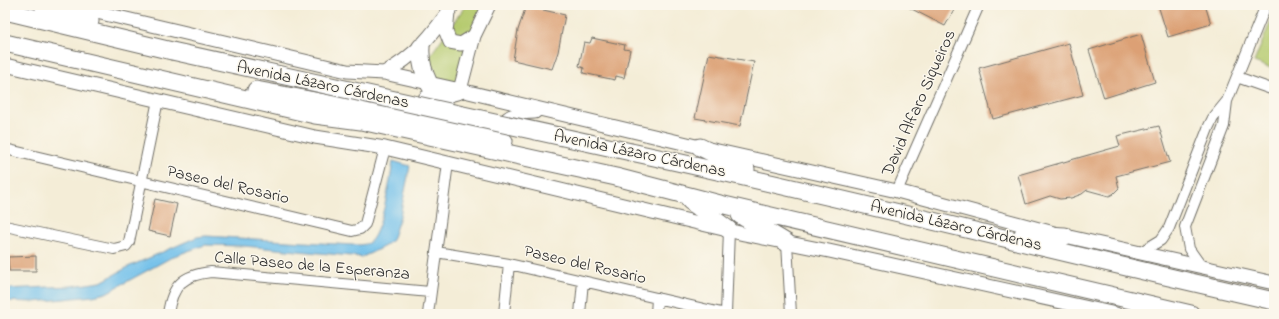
<svg xmlns="http://www.w3.org/2000/svg" width="1279" height="319" font-family="'Indie Flower',sans-serif">
  <style>
    .green { fill: #b5ca6e; stroke: #707a4c }
    .water { fill: #6fbfea; stroke: #4d758a }
    .building { fill: #dca075 }
    .lines { fill: none; stroke-linecap: round; stroke-linejoin: round }
    .minor-casing { stroke: #716f67; stroke-width: 12 }
    .tertiary-casing { stroke: #716f67; stroke-width: 15 }
    .trunk-casing { stroke: #716f67; stroke-width: 19 }
    .minor { stroke: #fff; stroke-width: 10 }
    .tertiary { stroke: #fff; stroke-width: 13 }
    .trunk { stroke: #fff; stroke-width: 17 }
    .trunk-bridge-casing { stroke: #716f67; stroke-width: 19; stroke-linecap: butt }
    .trunk-bridge { stroke: #fff; stroke-width: 17 }
    .labels { text-anchor: middle; dominant-baseline: central; stroke-width: 3; stroke-linejoin: round; paint-order: stroke }
    .street-label { font-size: 17px; fill: #2b2b2b; stroke: #fbf7ec }
  </style>
  <rect width="100%" height="100%" fill="#fbf7ec"/>
  <filter id="ink" filterUnits="userSpaceOnUse"><feTurbulence type="fractalNoise" baseFrequency=".025" numOctaves="2"/><feDisplacementMap in="SourceGraphic" scale="8" xChannelSelector="R" yChannelSelector="G"/><feConvolveMatrix kernelMatrix="1 2 1 2 8 2 1 2 1" color-interpolation-filters="sRGB"/></filter>
  <filter id="wash" filterUnits="userSpaceOnUse"><feTurbulence type="fractalNoise" baseFrequency=".012" numOctaves="4" result="noise"/><feDisplacementMap in="SourceGraphic" scale="16" xChannelSelector="R" yChannelSelector="G"/><feGaussianBlur stdDeviation="0.9" result="paint"/><feColorMatrix in="noise" values="0 0 0 0 0 0 0 0 0 0 0 0 0 0 0 0 0 1.4 0 .05"/><feComposite in="paint" operator="in"/></filter>
  <g filter="url(#wash)">
    <rect width="100%" height="100%" fill="#f4edd7"/>
    <path class="green" d="M466 5H486L459 84 417 74Z
      M1274 13V69L1254 62Z"/>
    <path class="water" d="M393 161 410 166 400 216 392 240 385 246 371 253 362 257 244 246 205 245 174 256 106 293 93 296 34 302 5 301V289L72 286 101 282 128 267 197 237 206 236 353 245C357 245 364 245 368 243 381 237 391 177 393 161Z"/>
    <g id="blocks">
      <path class="building" d="M904 5H957L945 26Z
        M1158 5H1205L1211 24 1168 37Z
        M526 6 565 15 558 52 552 69 513 60 518 30Z
        M1141 34 1155 82 1104 98 1089 50Z
        M592 38 625 45 624 49 630 50 624 78 616 76 615 80 583 73 584 68 579 66 584 42 590 43Z
        M1069 43 1083 95 993 119 979 68Z
        M709 54 754 62 740 126 695 118Z
        M1159 126 1170 162 1116 176 1119 188 1113 194 1109 196 1087 190 1082 194 1071 198 1060 199 1050 196 1026 204 1018 175 1120 146 1117 136Z
        M155 199 177 204 170 236 148 231Z
        M36 256V271H9L8 257Z"/>
    </g>
  </g>
  <g filter="url(#ink)">
    <use href="#blocks" fill-opacity="0" stroke="#716f67" stroke-width="1"/>
    <g class="lines">
      <g class="minor-casing">
        <path id="minor" d="M1237 77 1274 90
          M5 149 352 231 360 229 365 224 385 148
          M897 191 979 5
          M5 226 114 249 126 246 129 242 158 100
          M787 243 791 314
          M436 252 509 264 726 314
          M1141 252 1161 240 1169 228 1209 126 1213 118 1227 101 1266 5
          M1201 266 1189 249 1185 227 1224 126 1227 101
          M168 314C172 285 183 275 211 272L430 292
          M428 314 448 163
          M504 314 509 264
          M580 314 583 281
          M656 314 657 298
          M726 314 729 230"/>
      </g>
      <g class="tertiary-casing">
        <path id="tertiary" d="M67 5 347 71 384 73 460 90 700 147 897 191 1065 236 1274 283
          M448 12 446 32 450 42 461 44 474 36
          M5 65 315 137 385 148 744 234 829 251 1116 314
          M384 73C416 56 433 34 453 5
          M460 90 474 36 489 5
          M502 132C502 114 521 112 535 112"/>
      </g>
      <g class="trunk-casing">
        <path id="trunk" d="M43 5 90 21
          M5 11 172 51
          M5 43 315 115 361 121 616 177 720 204 1191 314
          M421 47C419 77 437 97 454 119
          M256 90 331 104 388 111 504 141
          M427 99 460 90
          M700 147 746 169
          M631 152C846 198 1059 253 1274 301
          M690 201 729 230
          M740 215 787 243
          M1023 234 1065 236"/>
      </g>
      <use href="#minor" class="minor"/>
      <use href="#tertiary" class="tertiary"/>
      <use href="#trunk" class="trunk"/>
      <g class="trunk-bridge-casing">
        <path id="trunk-bridge" d="M172 51 631 152"/>
      </g>
      <use href="#trunk-bridge" class="trunk-bridge"/>
    </g>
  </g>
  <g class="labels">
    <g class="street-label">
      <text transform="translate(323 85) rotate(12)">Avenida Lázaro Cárdenas</text>
      <text transform="translate(919 103) rotate(-66)">David Alfaro Siqueiros</text>
      <text transform="translate(640 154) rotate(12)">Avenida Lázaro Cárdenas</text>
      <text transform="translate(228 185) rotate(13)">Paseo del Rosario</text>
      <text transform="translate(956 226) rotate(13)">Avenida Lázaro Cárdenas</text>
      <text transform="translate(585 265) rotate(13)">Paseo del Rosario</text>
      <text transform="translate(312 266) rotate(5)">Calle Paseo de la Esperanza</text>
    </g>
  </g>
  <rect width="1279" height="319" fill="none" stroke="#fbf7ec" stroke-width="20"/>
</svg>
